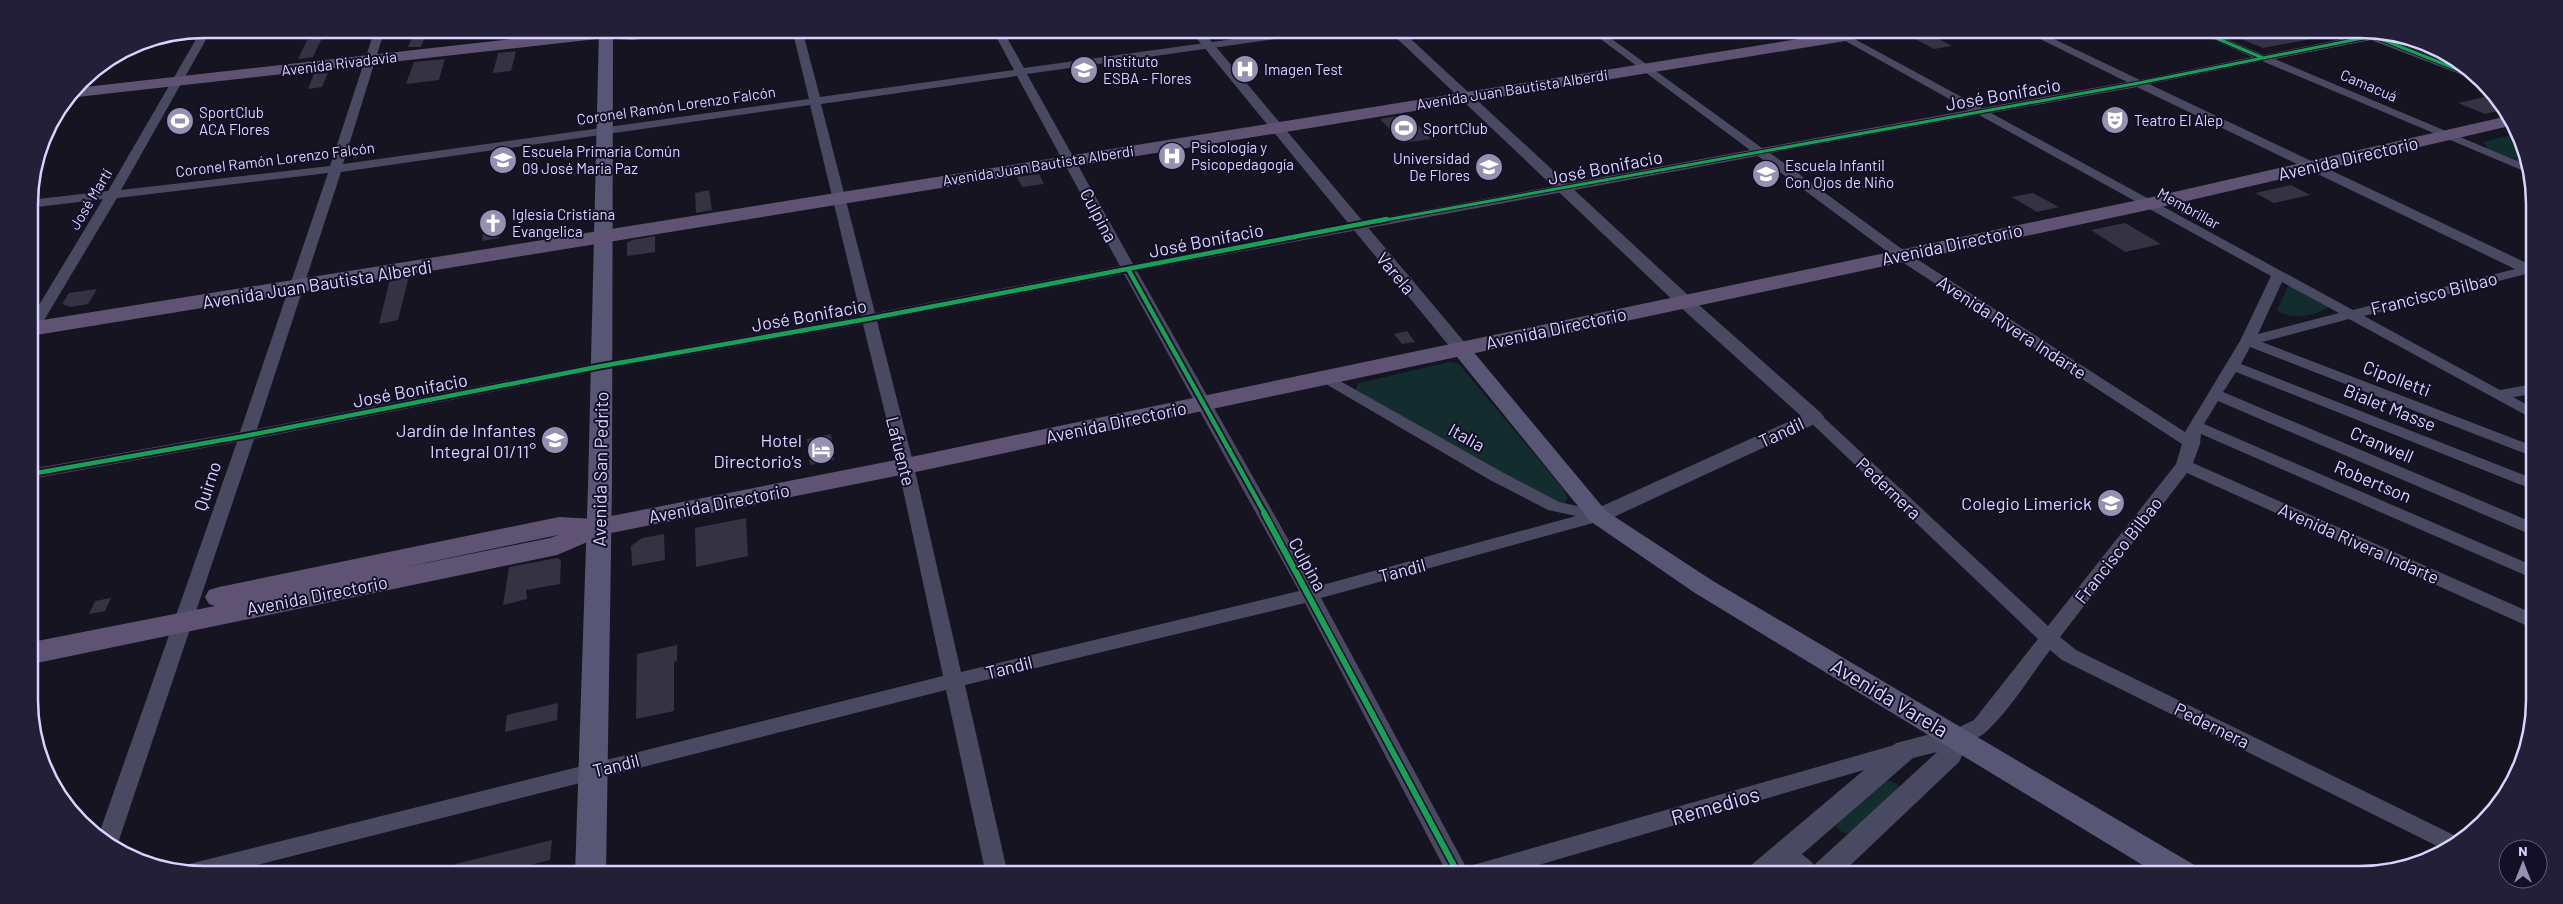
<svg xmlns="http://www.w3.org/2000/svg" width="2563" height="904" font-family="Barlow,sans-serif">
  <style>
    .green { fill: #132c2d }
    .building { fill: #343243 }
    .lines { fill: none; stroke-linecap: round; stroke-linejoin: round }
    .minor { fill: #4a4962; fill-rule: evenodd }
    .tertiary { fill: #4a4962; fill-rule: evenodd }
    .secondary { fill: #575674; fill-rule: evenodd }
    .primary { fill: #5e5373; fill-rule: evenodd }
    .cycleway-far2-casing { stroke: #130f26; stroke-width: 5 }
    .cycleway-far1-casing { stroke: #130f26; stroke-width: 8 }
    .cycleway-casing { stroke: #130f26; stroke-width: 9 }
    .cycleway-far2 { stroke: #1a9f57; stroke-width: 3 }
    .cycleway-far1 { stroke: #1a9f57; stroke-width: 4.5 }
    .cycleway { stroke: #1a9f57; stroke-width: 6 }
    .labels { text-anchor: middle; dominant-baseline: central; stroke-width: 4; stroke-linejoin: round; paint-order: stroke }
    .far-poi-label { font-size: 15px; fill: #d9d4ff; stroke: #130f26; text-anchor: start }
    .far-street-label { font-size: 15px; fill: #d9d4ff; stroke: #130f26 }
    .street-label { font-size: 18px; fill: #d9d4ff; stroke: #130f26 }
    .poi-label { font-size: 18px; fill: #d9d4ff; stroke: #130f26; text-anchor: end }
    .near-street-label { font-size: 21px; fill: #d9d4ff; stroke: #130f26 }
    .rim { fill: none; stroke: #d9d4ff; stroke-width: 2.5 }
  </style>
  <rect width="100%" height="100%" fill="#161421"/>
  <path class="green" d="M2519 133 2529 166 2488 149 2483 142Z
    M2294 286 2330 306C2317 316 2290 321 2277 310L2288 287Z
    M1449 362 1459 364 1564 490 1568 499 1564 504 1554 503 1355 390 1359 383Z
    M1886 780 1896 783 1900 789 1851 834C1844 834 1839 831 1835 825Z"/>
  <path class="building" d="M428 29 421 47H408L415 30Z
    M1909 29H1919L1952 46 1934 49 1906 34Z
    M2216 29H2286L2311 39 2263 48Z
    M322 38 313 57 298 59 307 40Z
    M516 51 511 71 493 73 498 53Z
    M445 59 439 80 406 84 414 62Z
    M328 73 322 87 308 89 314 74Z
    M2484 97 2501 104 2504 110 2485 114 2458 103Z
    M1407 114 1431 139 1403 143 1380 119Z
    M1039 174 1044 184 1022 187 1017 177Z
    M2291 185 2310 195 2274 203 2255 193Z
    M709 190 712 210 696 213 695 193Z
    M2033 193 2059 207 2037 212 2012 197Z
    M503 212 499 238 482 241 486 215Z
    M2125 223 2161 244 2125 252 2091 230Z
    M655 236V252L627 256V243L632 240Z
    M409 276 398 320 379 324 390 279Z
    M97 289 88 304 71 307 62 304 69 293Z
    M1407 331 1415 342 1402 344 1394 334Z
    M831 434 834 460 810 465 807 439Z
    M746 518 748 556 696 567 695 528Z
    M664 534 665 560 632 566 631 546 642 538Z
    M557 558 561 560 560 584 526 590 527 599 503 605 509 567Z
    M111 598 105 611 89 614 95 601Z
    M677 645V661L674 662V711L636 719 637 654Z
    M558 703 557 720 505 732 507 715Z
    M552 840 550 860 490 875H454L455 864Z"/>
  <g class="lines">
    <path class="minor" d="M202 29H212L121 190 330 166 375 29H385L343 164 809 99 792 29H802L820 97 1014 70 992 29H1002L1024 68 1306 29H1331L1326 32 1027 74 1133 264 1750 150 1587 29H1598L1762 148 1969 110 1824 29H1836L1982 108 2127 82 2020 29H2033L2140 80 2252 57 2190 29H2203L2264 55 2371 33 2392 34 2383 37 2457 66 2473 76H2465L2371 40 2275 59 2529 166 2531 174 2262 61 2149 84 2533 266V276L2526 274 2364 316 2500 390 2533 384V394L2513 397 2533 408V419L2349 319 2262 342 2533 446 2534 457 2250 347 2241 364 2534 479V490L2236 372 2223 392 2534 523V536L2218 401 2204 424 2534 566V579L2201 434 2200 444 2193 463 2534 614V629L2187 473 2060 637 2076 650 2464 840 2445 850 2062 660 2050 650C2032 674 2011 708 1989 729 1981 738 1962 746 1951 743L1948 737 1951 731 1974 720 2038 639 1808 420 1806 417 1808 414H1820L2048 626 2176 464 2182 444 1896 258 1758 156 1137 271 1315 587 1576 516 1548 510 1490 480 1319 380 1316 377 1324 372 1502 472 1559 502 1604 512 1607 516 1604 520 1321 598 1466 867 1898 744 1905 746 1908 752 1905 758 1504 875H1448L1305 603 965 685 1008 875H986L946 690 218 875 179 871 181 866 189 864 943 676 898 466 863 324 602 370 254 439 119 840 116 845 99 834 237 442 31 479V469L240 432 328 173 117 198 37 332 30 336V320L103 199 29 208V200L108 191ZM1017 76 1120 266 875 313 821 104ZM2137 87 2515 269 2353 310 1991 113ZM810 105 861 316 602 362 257 429 341 172ZM1979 115 2271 276 2240 341 2185 432 1906 252 1770 153ZM1124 274 1299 591 961 672 914 466 877 321ZM2282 282 2339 313 2258 334Z
      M1784 845C1797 849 1815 862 1821 875 1800 875 1784 876 1773 854L1776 847Z"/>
    <path class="tertiary" d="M1189 29H1201L1466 344 1469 348 1466 352H1454Z
      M1387 29H1400L1690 297 1821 413 1824 417 1821 421 1605 521 1598 523 1591 521 1587 516 1591 511 1801 416 1678 305Z
      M1958 727 1967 730 1971 737 1959 762 1840 875H1808L1812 867 1937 752 1913 758 1778 875H1745L1749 867 1896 743Z"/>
    <path class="secondary" d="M599 29H613L612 486 606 875H575L588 486Z
      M1460 342 1467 344 1606 511 1713 581 2196 866 2200 875H2159L1695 593 1590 521 1453 352 1450 348 1453 344Z"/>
    <path class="primary" d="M602 29H695L687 34 632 40 606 38 68 98 76 88Z
      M1861 29H1896L1888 34 30 336V322Z
      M2508 116 2514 125 2148 210 906 474 606 534 557 555 32 664V642L215 606 209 604 205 597 209 590 219 587 559 517 596 519 906 458 2148 198ZM558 535 550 538 401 568Z"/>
    <g class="cycleway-far2-casing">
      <path id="cycleway-far2" d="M2195 29 2263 58
        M1380 221 2139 83 2373 36 2469 74"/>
    </g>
    <g class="cycleway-far1-casing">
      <path id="cycleway-far1" d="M1128 269 1265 514
        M31 474 245 436 602 366 867 319 1387 219"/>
    </g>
    <g class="cycleway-casing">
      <path id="cycleway" d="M1264 513 1459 875"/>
    </g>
    <use href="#cycleway-far2" class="cycleway-far2"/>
    <use href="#cycleway-far1" class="cycleway-far1"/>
    <use href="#cycleway" class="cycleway"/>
  </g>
  <defs>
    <g id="hospital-disc" transform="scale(1.4375)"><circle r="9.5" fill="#9591b1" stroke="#130f26"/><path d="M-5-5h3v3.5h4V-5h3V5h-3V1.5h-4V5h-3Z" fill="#fff"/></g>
    <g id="school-disc" transform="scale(1.4375)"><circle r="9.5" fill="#9591b1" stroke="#130f26"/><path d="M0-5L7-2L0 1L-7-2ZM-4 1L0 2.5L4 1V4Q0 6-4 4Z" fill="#fff"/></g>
    <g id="theatre-disc" transform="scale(1.4375)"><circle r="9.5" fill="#9591b1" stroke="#130f26"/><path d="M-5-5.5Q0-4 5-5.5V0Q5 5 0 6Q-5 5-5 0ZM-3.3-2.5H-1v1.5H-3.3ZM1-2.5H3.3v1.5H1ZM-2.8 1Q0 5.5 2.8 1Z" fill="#fff"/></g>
    <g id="stadium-disc" transform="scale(1.4375)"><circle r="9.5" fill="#9591b1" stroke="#130f26"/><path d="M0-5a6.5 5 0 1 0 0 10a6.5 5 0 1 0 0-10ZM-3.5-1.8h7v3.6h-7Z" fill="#fff"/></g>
    <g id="university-disc" transform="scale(1.4375)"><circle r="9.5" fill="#9591b1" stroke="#130f26"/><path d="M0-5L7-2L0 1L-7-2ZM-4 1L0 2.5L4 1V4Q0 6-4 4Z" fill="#fff"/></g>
    <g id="church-disc" transform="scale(1.4375)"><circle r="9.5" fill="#9591b1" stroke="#130f26"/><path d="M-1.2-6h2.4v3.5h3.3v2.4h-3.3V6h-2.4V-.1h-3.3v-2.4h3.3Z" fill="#fff"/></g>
    <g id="hotel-disc" transform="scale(1.4375)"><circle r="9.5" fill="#9591b1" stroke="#130f26"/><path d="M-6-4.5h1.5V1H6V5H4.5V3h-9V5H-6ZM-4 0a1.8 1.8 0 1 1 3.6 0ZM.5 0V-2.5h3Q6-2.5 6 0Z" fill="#fff"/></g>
  </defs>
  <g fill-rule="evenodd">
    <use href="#hospital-disc" x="1245" y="69"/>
    <use href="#school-disc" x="1084" y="70"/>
    <use href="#theatre-disc" x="2115" y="120"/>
    <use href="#stadium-disc" x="180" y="121"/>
    <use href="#stadium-disc" x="1404" y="128"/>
    <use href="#hospital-disc" x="1172" y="156"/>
    <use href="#school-disc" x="503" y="160"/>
    <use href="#university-disc" x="1489" y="167"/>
    <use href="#school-disc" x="1766" y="174"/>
    <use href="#church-disc" x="493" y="223"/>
    <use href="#school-disc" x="555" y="440"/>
    <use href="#hotel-disc" x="821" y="450"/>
    <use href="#school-disc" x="2111" y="503"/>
  </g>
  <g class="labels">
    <g class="far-poi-label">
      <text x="1103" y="61">Instituto<tspan x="1103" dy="17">ESBA - Flores</tspan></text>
      <text x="1264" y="69">Imagen Test</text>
      <text x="199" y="112">SportClub<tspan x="199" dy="17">ACA Flores</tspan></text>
      <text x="2134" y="120">Teatro El Alep</text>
      <text x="1423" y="128">SportClub</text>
      <text x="1191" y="147">Psicología y<tspan x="1191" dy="17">Psicopedagogía</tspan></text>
      <text x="522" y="151">Escuela Primaria Común<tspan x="522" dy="17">09 José Maria Paz</tspan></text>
      <text x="1470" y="158" text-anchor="end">Universidad<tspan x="1470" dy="17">De Flores</tspan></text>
      <text x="1785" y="165">Escuela Infantil<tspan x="1785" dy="17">Con Ojos de Niño</tspan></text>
      <text x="512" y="214">Iglesia Cristiana<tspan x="512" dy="17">Evangelica</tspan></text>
    </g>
    <g class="far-street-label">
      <text transform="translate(339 63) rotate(-7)">Avenida Rivadavia</text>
      <text transform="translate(2369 85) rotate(23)">Camacuá</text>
      <text transform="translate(1512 89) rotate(-9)">Avenida Juan Bautista Alberdi</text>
      <text transform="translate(676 105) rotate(-8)">Coronel Ramón Lorenzo Falcón</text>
      <text transform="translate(275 159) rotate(-7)">Coronel Ramón Lorenzo Falcón</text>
      <text transform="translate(1038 165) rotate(-9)">Avenida Juan Bautista Alberdi</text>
      <text transform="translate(90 199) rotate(-59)">José Martí</text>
      <text transform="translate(2189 208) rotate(29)">Membrillar</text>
    </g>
    <g class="street-label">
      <text transform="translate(2003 94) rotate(-10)">José Bonifacio</text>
      <text transform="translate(2348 158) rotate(-13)">Avenida Directorio</text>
      <text transform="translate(1605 167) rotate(-11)">José Bonifacio</text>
      <text transform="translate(1099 215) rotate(62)">Culpina</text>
      <text transform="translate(1206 240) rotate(-11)">José Bonifacio</text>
      <text transform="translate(1952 244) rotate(-12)">Avenida Directorio</text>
      <text transform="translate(1396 273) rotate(50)">Varela</text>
      <text transform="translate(317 284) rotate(-9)">Avenida Juan Bautista Alberdi</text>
      <text transform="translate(2434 293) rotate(-14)">Francisco Bilbao</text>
      <text transform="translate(809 315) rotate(-10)">José Bonifacio</text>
      <text transform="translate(2012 327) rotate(33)">Avenida Rivera Indarte</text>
      <text transform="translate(1556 328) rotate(-12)">Avenida Directorio</text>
      <text transform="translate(2397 378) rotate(21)">Cipolletti</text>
      <text transform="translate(410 390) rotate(-11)">José Bonifacio</text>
      <text transform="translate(2390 407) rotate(22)">Bialet Masse</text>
      <text transform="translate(1116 422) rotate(-12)">Avenida Directorio</text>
      <text transform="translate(1781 432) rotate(-25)">Tandil</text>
      <text transform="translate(1467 437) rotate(29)">Italia</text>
      <text transform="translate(2382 444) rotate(23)">Cranwell</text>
      <text transform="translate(901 451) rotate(76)">Lafuente</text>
      <text transform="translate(600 469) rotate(-89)">Avenida San Pedrito</text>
      <text transform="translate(2373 481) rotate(23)">Robertson</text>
      <text transform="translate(207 486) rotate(-72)">Quirno</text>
      <text transform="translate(1889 488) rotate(43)">Pedernera</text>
      <text transform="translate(719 503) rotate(-11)">Avenida Directorio</text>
      <text transform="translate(2359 543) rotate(24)">Avenida Rivera Indarte</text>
      <text transform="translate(2118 550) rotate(-52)">Francisco Bilbao</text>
      <text transform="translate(1308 564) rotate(61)">Culpina</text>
      <text transform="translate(1402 570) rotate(-15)">Tandil</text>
      <text transform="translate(317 595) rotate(-11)">Avenida Directorio</text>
      <text transform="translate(1009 667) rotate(-14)">Tandil</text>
      <text transform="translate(2212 725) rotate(26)">Pedernera</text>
      <text transform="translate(616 765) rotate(-14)">Tandil</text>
    </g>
    <g class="poi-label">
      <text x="536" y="430">Jardín de Infantes<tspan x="536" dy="21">Integral 01/11°</tspan></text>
      <text x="802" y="440">Hotel<tspan x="802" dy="21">Directorio's</tspan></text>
      <text x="2092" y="503">Colegio Limerick</text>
    </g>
    <g class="near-street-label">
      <text transform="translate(1890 697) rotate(31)">Avenida Varela</text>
      <text transform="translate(1715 805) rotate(-16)">Remedios</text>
    </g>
  </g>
  <path d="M0 0H2563V904H0ZM204 38H2360A166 166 0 0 1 2526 204V700A166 166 0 0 1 2360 866H204A166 166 0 0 1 38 700V204A166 166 0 0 1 204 38Z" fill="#231f37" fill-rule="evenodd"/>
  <path class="rim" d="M204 38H2360A166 166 0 0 1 2526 204V700A166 166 0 0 1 2360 866H204A166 166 0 0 1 38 700V204A166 166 0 0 1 204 38Z"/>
  <g transform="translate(2523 864)"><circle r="24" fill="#130f26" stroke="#625e7d"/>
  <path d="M0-4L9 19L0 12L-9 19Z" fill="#9591b1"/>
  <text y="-8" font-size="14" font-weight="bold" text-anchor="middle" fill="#d9d4ff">N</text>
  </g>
</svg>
